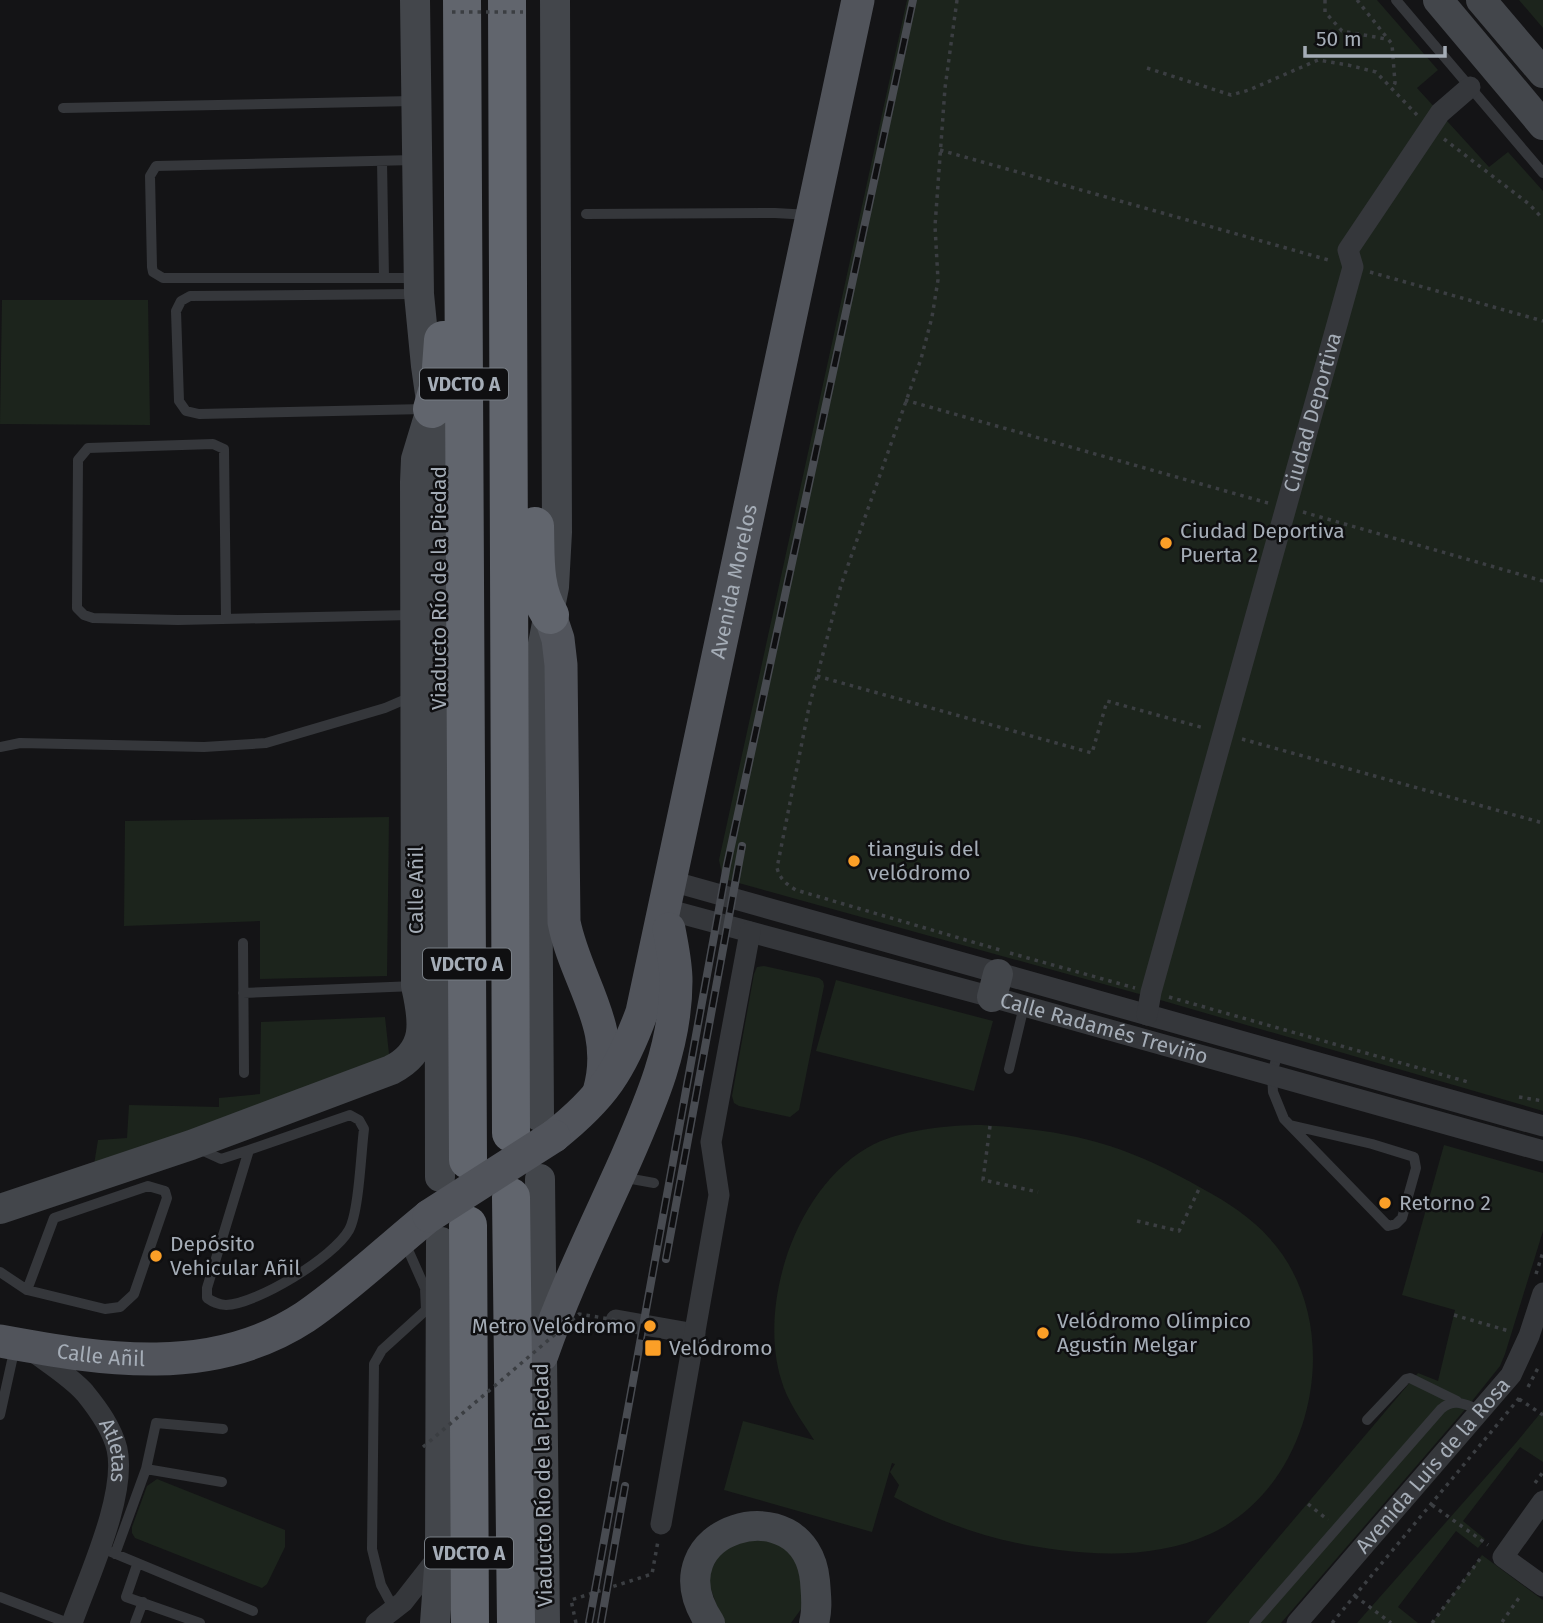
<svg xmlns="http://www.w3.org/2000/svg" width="1543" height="1623" font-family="'Fira Sans',sans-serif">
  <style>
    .green { fill: #1c241c }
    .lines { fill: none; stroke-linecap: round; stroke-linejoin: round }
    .path { stroke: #3b3e42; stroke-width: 3.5; stroke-dasharray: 3.5 5; stroke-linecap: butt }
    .lane { stroke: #35373b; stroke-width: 10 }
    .street { stroke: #35373b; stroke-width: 21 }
    .secondary { stroke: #43464b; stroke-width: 30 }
    .primary { stroke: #51545b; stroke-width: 33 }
    .highway { stroke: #61656d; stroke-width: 38 }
    .rail-casing { stroke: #484b51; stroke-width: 8 }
    .rail { stroke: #0f0f11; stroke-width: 5; stroke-dasharray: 16; stroke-linecap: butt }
    .path-bridge { stroke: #3b3e42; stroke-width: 3.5; stroke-dasharray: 3.5 5; stroke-linecap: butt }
    .primary-bridge { stroke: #51545b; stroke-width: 33 }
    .poi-dot { fill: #fb9f27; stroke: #0f0f11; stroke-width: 2.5 }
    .labels { text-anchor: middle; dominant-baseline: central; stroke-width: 5; stroke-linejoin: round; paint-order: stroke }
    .shield { fill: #0f0f11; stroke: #787e85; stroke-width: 2 }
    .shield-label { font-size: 19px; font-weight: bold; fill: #a5adb7 }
    .street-label { font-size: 21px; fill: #a5adb7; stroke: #0f0f11 }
    .poi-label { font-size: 21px; fill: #a5adb7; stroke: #0f0f11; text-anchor: start }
  </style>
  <rect width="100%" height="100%" fill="#141416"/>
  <path class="green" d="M907 0H1377L1438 70 1417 88 1489 167 1508 152 1543 191V1111L1150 997 728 880 722 874 719 860Z
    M1519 0H1543V28Z
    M2 300H148L150 425 0 424Z
    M389 817 387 976 260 979V921L124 926 125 821Z
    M764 966 819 978 823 981 824 986 799 1110 790 1117 739 1106 734 1103 732 1096 754 974 757 967Z
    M836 980 993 1021 974 1091 816 1051Z
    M385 1017 390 1063 93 1171 98 1140 127 1138 129 1105 219 1107V1098L260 1094 261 1022Z
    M982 1125C1073 1131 1123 1143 1203 1189 1227 1202 1252 1218 1270 1239 1348 1325 1315 1486 1210 1534 1162 1556 1110 1556 1059 1550 1001 1543 946 1526 894 1497L899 1485 890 1472 895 1464 892 1463 872 1532 724 1490 743 1421 814 1440C802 1421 787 1401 781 1379 758 1303 796 1189 867 1148 897 1130 948 1125 982 1125Z
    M1444 1145 1543 1173V1231L1505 1354 1500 1366 1468 1406 1281 1623H1206L1418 1373 1438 1381 1455 1310 1402 1295Z
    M1543 1410V1462L1520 1447 1463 1521 1485 1539 1478 1548 1456 1531 1398 1607 1418 1623H1357L1515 1444Z
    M157 1479 285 1530V1547L267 1584 262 1588 135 1538 132 1533V1527L147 1486Z
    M763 1534 801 1559 804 1605 791 1623H723L707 1578 722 1549Z
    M1482 1555 1543 1600V1623H1432Z"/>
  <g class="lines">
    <path class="path" d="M957 0 945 88 935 226 938 280 932 317 921 359 841 585 809 707 777 868C780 879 786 884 796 890L1000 950
      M1325 0V12L1342 31 1386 39
      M1357 0 1392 44 1395 83 1392 90
      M1147 68 1231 95 1249 90 1318 60 1348 65 1376 72 1417 115
      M1444 139 1529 204 1543 219
      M940 150 1332 261
      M1370 272 1543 321
      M905 400 1268 503
      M1303 512 1543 581
      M817 676 1092 753 1107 701 1204 728
      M1242 739 1543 823
      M1010 953 1135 988
      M1169 997 1468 1082
      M1519 1097 1543 1101
      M990 1126 983 1180 1038 1192
      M1137 1221 1179 1231 1200 1187
      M1536 1274 1543 1252
      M1454 1315 1509 1331
      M1528 1387 1539 1366
      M1519 1399 1543 1415
      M1535 1483 1543 1472
      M1308 1504 1328 1520
      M1432 1505 1488 1545
      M1355 1596 1391 1623
      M1502 1622 1521 1595
      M576 1623 571 1600 652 1574 658 1541
      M1332 1623 1521 1396
      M1432 1623 1483 1555"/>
    <path class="lane" d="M1396 0 1543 173
      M63 108 413 101
      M414 160 156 166 150 176 152 267 153 272 163 278H417
      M382 161 384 278
      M586 214 775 213 810 215
      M415 294 190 296 181 301 176 311 179 401 186 411 199 414 425 409
      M226 618 224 449 213 444 88 448 78 460 77 608 84 615 93 618 178 620 412 615
      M0 747 20 743 204 747 266 743 385 708 413 696
      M243 943 244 1073
      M243 993 415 986
      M1278 1052 1272 1074 1273 1092 1284 1119 1388 1226 1396 1224 1402 1218 1416 1168 1414 1157 1372 1144 1290 1125
      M1009 1069 1024 1006
      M199 1149 221 1159 249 1150 207 1288V1298C213 1302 218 1305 226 1305 257 1304 334 1257 349 1230 359 1212 361 1152 364 1129L359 1120 350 1115 249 1150
      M621 1177 654 1183
      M0 1272 27 1290 105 1309 120 1307 134 1294 167 1198 165 1191 148 1186 54 1218 27 1290
      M0 1415 15 1347
      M1367 1420 1406 1379 1410 1378 1457 1401
      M146 1469 156 1423 223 1429
      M111 1552 253 1611
      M115 1554 146 1469 222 1482
      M137 1565 126 1597 200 1623
      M0 1597 68 1623
      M394 1609 381 1585 372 1549 374 1364 382 1350 426 1310 425 1288 405 1243
      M135 1623 143 1602
      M1254 1623 1441 1409C1455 1397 1465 1405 1481 1410"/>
    <g class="street">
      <path d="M671 881 1543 1126"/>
      <path id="s1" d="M665 909 992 997 1543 1151"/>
      <path id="s2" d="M1147 1015 1151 992 1353 267 1348 250 1440 113 1470 87"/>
      <path d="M616 1320 695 1334"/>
      <path id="s3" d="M31 1350C48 1363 71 1377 85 1393 98 1409 112 1428 117 1449 127 1495 88 1578 72 1623"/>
      <path d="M1543 1501 1503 1557 1543 1586"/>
      <path d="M661 1524 719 1195 711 1142 750 932"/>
      <path d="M376 1623 403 1602 439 1556"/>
      <path id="s4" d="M1297 1623 1511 1375 1529 1336 1543 1293"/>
    </g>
    <path class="secondary" d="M415 0 419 294 426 366 439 457 440 1177
      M1438 0 1543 125
      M1481 0 1543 73
      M992 997 998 974
      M539 1116 536 680 554 587 557 532 555 0
      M540 1179 545 1623
      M0 1209 191 1145 391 1070C429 1051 424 1021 416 986L415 482 416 459 429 416
      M435 1623 440 1554 441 1242
      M710 1623C647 1528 806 1483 815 1581 816 1596 818 1608 814 1623"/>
    <g class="primary">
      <path d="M550 615 558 639 561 665 564 922C576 983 618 1026 599 1092"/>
      <path id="s5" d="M554 1136C603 1097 621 1070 642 1012L858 0"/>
      <path id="s6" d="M0 1341C103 1360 212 1378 305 1317 349 1287 388 1249 429 1216"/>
      <path d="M542 1355C565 1288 597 1224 626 1159 651 1102 676 1045 676 981 676 963 672 946 669 929"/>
    </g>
    <path class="highway" d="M462 0 468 1160
      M507 0 511 1133
      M432 409 440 381 443 340
      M535 526C536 557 533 588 550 615
      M511 1197 516 1623
      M468 1225 470 1623"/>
    <g class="rail-casing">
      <path id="rail" d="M666 1259 742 846
        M589 1623 727 865 913 0
        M601 1623 625 1486"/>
    </g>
    <use href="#rail" class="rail"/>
    <path class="path-bridge" d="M452 12H523
      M423 1447 579 1314 616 1320"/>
    <path class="primary-bridge" d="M429 1216 554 1136"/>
  </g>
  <g class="poi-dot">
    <circle cx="1166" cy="543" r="7"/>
    <circle cx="854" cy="861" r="7"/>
    <circle cx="1385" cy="1203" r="7"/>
    <circle cx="156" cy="1256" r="7"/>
    <circle cx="650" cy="1326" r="7"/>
    <circle cx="1043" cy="1333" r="7"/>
    <rect x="644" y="1339" width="18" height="18" rx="3.5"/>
  </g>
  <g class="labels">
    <g class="shield">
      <rect x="420" y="368.5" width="88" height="31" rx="5"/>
      <rect x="423" y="948.5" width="88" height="31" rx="5"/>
      <rect x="425" y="1537.5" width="88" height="31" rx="5"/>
    </g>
    <g class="shield-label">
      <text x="464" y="384">VDCTO A</text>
      <text x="467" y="964">VDCTO A</text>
      <text x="469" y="1553">VDCTO A</text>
    </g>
    <g class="street-label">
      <text stroke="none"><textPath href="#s2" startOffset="625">Ciudad Deportiva</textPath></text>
      <text stroke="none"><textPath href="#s5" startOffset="595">Avenida Morelos</textPath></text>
      <text transform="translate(439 588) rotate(-90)">Viaducto Río de la Piedad</text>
      <text transform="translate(416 890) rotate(-90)">Calle Añil</text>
      <text stroke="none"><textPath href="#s1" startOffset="455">Calle Radamés Treviño</textPath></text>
      <text stroke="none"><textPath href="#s6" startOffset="102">Calle Añil</textPath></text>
      <text stroke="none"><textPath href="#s3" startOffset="135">Atletas</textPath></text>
      <text stroke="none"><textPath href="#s4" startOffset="208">Avenida Luis de la Rosa</textPath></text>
      <text transform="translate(543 1485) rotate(-91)">Viaducto Río de la Piedad</text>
    </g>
    <g class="poi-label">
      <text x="1180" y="531">Ciudad Deportiva<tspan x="1180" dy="24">Puerta 2</tspan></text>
      <text x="868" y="849">tianguis del<tspan x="868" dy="24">velódromo</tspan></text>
      <text x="1399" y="1203">Retorno 2</text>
      <text x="170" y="1244">Depósito<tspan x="170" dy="24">Vehicular Añil</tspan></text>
      <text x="1057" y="1321">Velódromo Olímpico<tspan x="1057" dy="24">Agustín Melgar</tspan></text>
      <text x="636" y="1326" text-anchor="end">Metro Velódromo</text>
      <text x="669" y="1348">Velódromo</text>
    </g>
  </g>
  <path d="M1305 46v10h140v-10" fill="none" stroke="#a5adb7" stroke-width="3.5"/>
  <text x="1316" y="46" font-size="21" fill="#a5adb7" stroke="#0f0f11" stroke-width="5" paint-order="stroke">50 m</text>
</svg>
